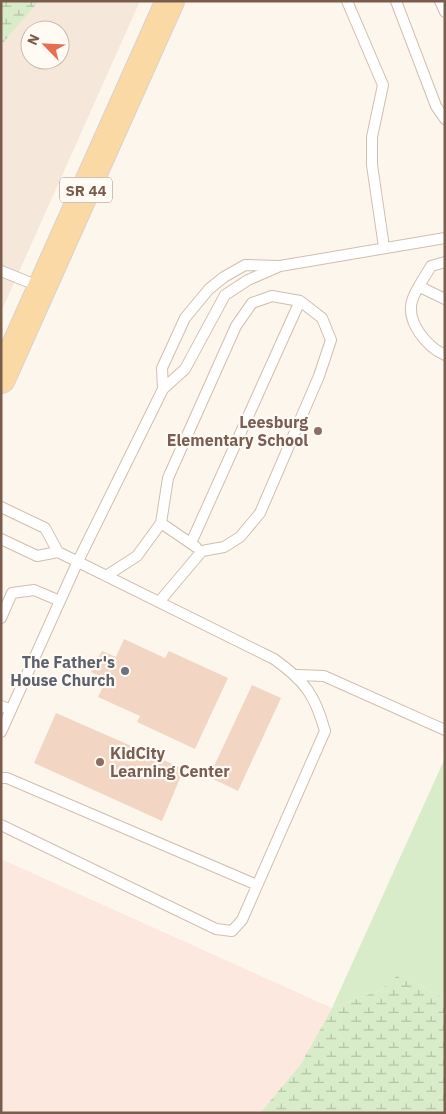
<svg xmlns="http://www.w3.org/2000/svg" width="446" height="1114" font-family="'IBM Plex Sans',sans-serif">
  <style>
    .residential { fill: #f5e8da; fill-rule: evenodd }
    .commercial { fill: #fde8e0 }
    .grass { fill: #d8ecc9 }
    .wetland { fill: url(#wetland-marsh) }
    .building { fill: #f3d5c3 }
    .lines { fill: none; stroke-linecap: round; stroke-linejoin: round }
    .lane-casing { stroke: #d1beb0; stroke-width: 12 }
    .primary-casing { stroke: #dad1cd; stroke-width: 30 }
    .lane { stroke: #fff; stroke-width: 10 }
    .primary { stroke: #fbd9a5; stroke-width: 28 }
    .education-dot { fill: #8d6e63; stroke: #fffaf3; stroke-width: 2 }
    .worship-dot { fill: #6b7280; stroke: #fffaf3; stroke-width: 2 }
    .labels { text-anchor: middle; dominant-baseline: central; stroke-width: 4.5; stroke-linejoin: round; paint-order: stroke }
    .shield { fill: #fffaf3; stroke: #a28b7f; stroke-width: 1 }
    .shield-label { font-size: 15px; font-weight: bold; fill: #7a5c4d }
    .education-label { font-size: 16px; font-weight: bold; fill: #785e54; stroke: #fffaf3; text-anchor: end }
    .worship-label { font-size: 16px; font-weight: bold; fill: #5b616d; stroke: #fffaf3; text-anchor: end }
  </style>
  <defs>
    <pattern id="wetland-marsh" width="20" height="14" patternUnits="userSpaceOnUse" patternTransform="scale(1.25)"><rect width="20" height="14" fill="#d8ecc9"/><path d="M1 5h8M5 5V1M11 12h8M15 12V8" fill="none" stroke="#b4c2a5"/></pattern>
  </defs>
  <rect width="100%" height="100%" fill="#fdf6ec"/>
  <path class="residential" d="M39 1H140L1 312V44ZM30 30H60V60H30Z"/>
  <path class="commercial" d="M1 859 332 1008 301 1064 260 1113H1Z"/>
  <path class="grass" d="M445 758V998L399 974 381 990 332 1008Z"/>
  <path class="wetland" d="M1 1H39L2 44H1Z
    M399 974 445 998V1113H260L301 1064 332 1008 381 990Z"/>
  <path class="building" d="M124 639 165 658 169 651 228 678 195 749 137 722 140 716 98 697 106 680 91 672 102 651 116 657Z
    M252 685 281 698 238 791 209 777Z
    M56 713 184 769 162 821 34 763Z"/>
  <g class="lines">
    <g class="lane-casing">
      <path id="lane" d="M347 1 383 85 372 137V165L384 247
        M396 1 436 106 445 119
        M440 1 445 12
        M445 262 431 266C425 277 415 290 412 301 406 322 427 347 445 355
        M1 271 41 287
        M420 287 445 299
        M163 389 162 368 185 318 209 289 224 277 245 265 280 266 445 238
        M1 507 45 528 58 552
        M161 523 196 547
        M1 539 37 556 58 552 274 659C305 681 315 695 325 731L242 920 232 931 216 929 1 825
        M191 543 300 301
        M106 576 137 556 161 523 168 478 236 326 252 303 272 296 300 301 322 318 331 340 319 376 260 513 240 537 224 547 202 551 159 602
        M1 618 12 593 34 590 60 601
        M297 675 324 676 445 730
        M1 706 11 710
        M1 732 78 561 163 389 185 369 225 295 248 280 280 266
        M1 778H7L257 885"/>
    </g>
    <g class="primary-casing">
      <path id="primary" d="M1 379 170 1"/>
    </g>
    <use href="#lane" class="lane"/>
    <use href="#primary" class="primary"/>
  </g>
  <g class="education-dot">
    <circle cx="318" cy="431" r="5"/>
    <circle cx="100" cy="762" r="5"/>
  </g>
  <circle class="worship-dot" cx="125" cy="671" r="5"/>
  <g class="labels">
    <rect class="shield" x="60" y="177.5" width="52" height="25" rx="4"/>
    <g class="shield-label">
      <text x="86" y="190">SR 44</text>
    </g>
    <g class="education-label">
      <text x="308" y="422">Leesburg<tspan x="308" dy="18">Elementary School</tspan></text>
      <text x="110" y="753" text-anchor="start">KidCity<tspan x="110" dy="18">Learning Center</tspan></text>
    </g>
    <g class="worship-label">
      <text x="115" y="662">The Father's<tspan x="115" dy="18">House Church</tspan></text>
    </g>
  </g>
  <rect width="446" height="1114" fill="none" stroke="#7a5c4d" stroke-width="5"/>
  <g transform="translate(45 45) rotate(294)"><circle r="24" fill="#fffaf3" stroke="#cabbb1"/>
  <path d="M0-4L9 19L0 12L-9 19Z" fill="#e76f51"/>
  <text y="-8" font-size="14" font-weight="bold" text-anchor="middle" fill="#7a5c4d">N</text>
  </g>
</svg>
